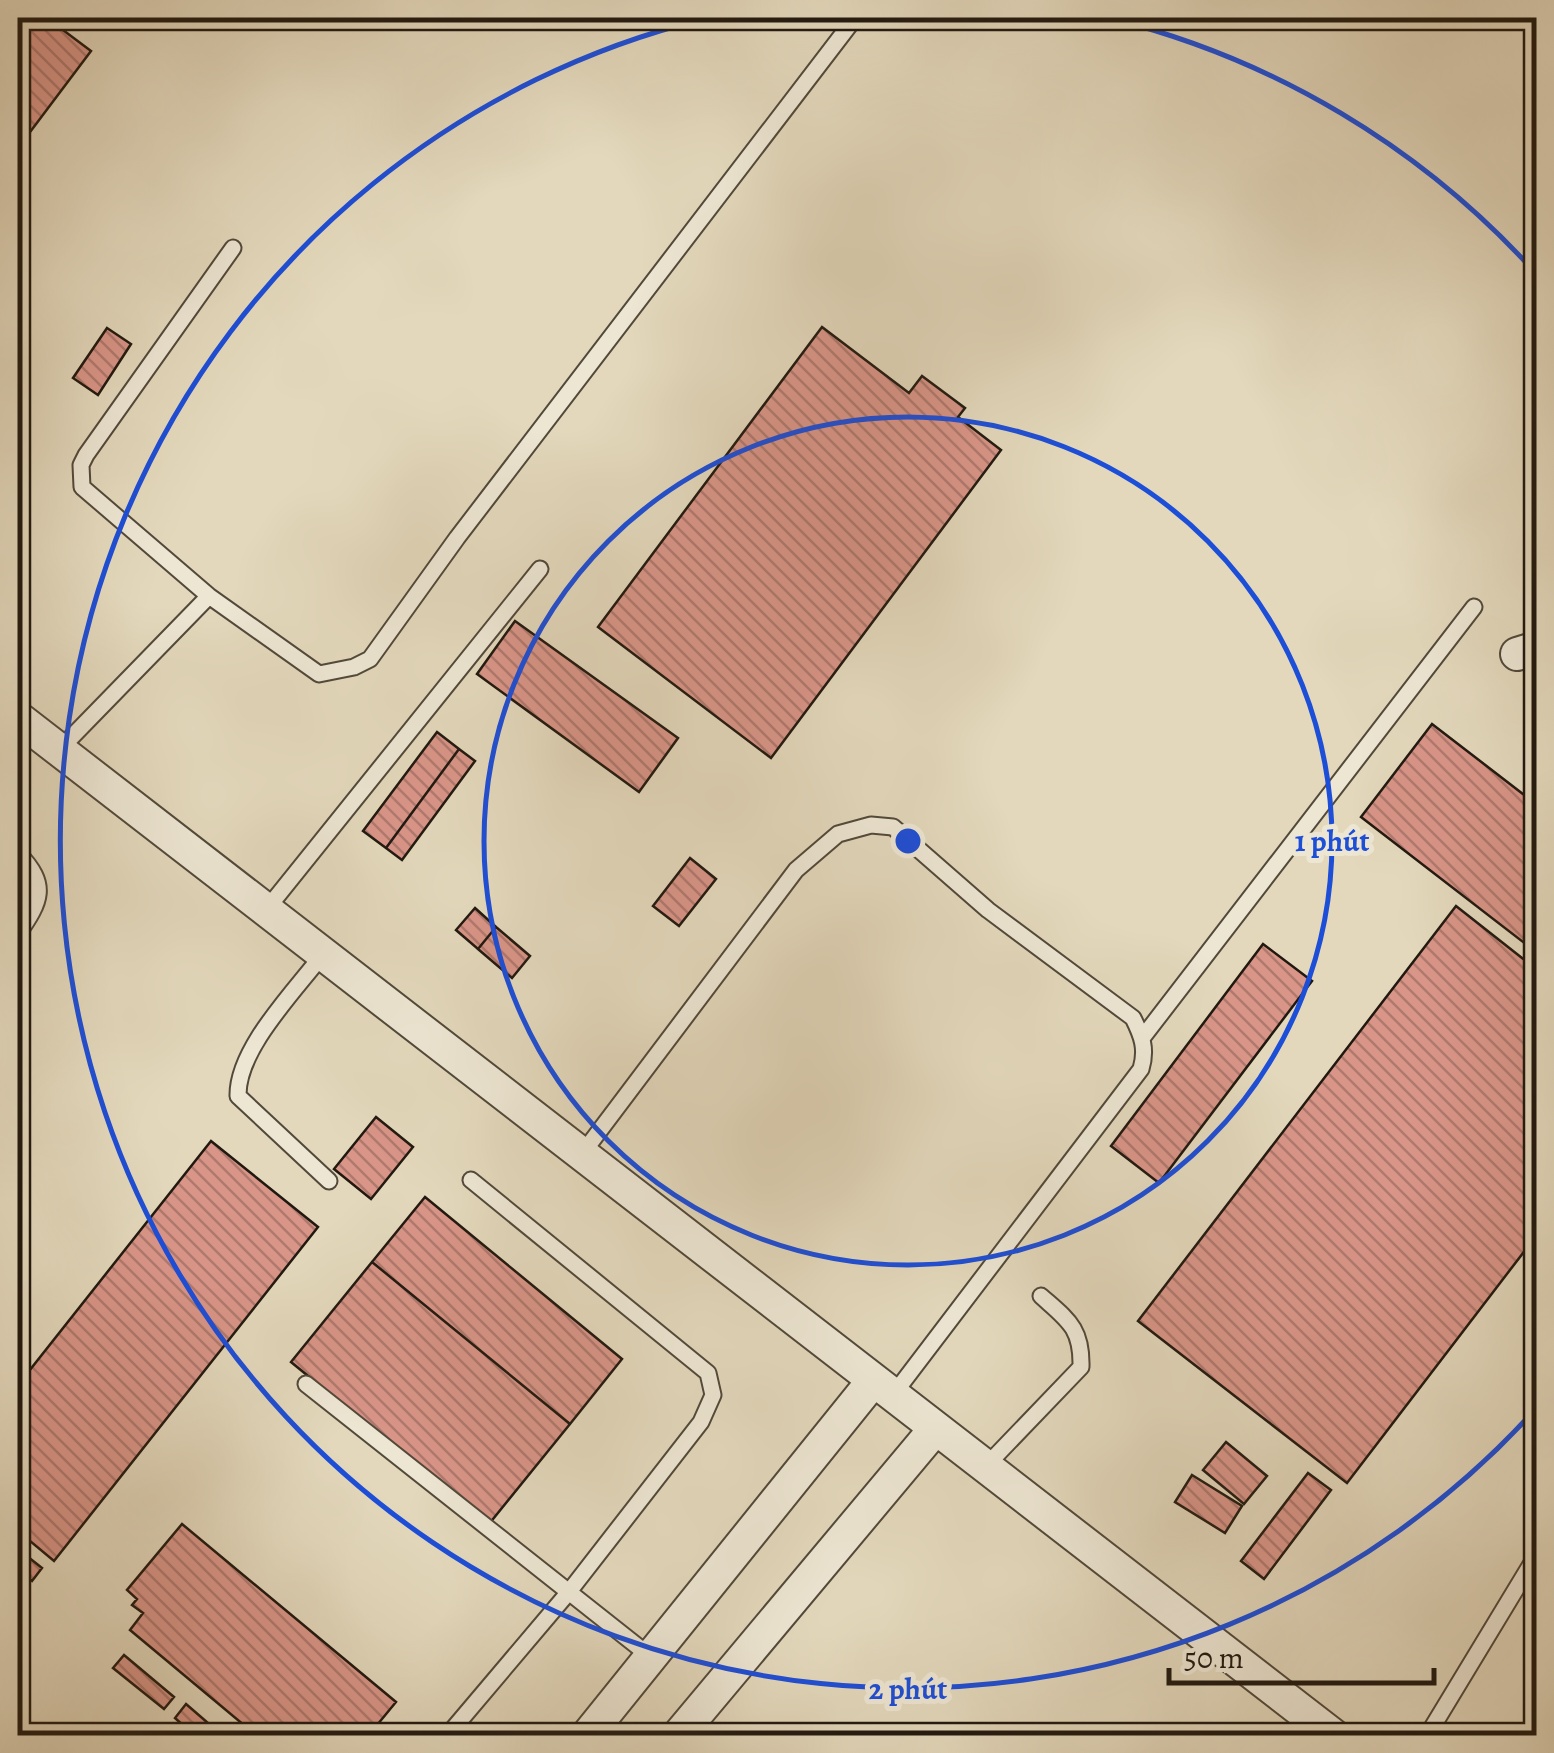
<svg xmlns="http://www.w3.org/2000/svg" width="1554" height="1753" font-family="Alegreya,serif">
  <style>
    .building { fill: url(#building-back-hatch); stroke: #211910; stroke-width: 2.5 }
    .lines { fill: none; stroke-linecap: round; stroke-linejoin: round }
    .lane-casing { stroke: #52493b; stroke-width: 19 }
    .street-casing { stroke: #52493b; stroke-width: 36 }
    .lane { stroke: #ede6d3; stroke-width: 15 }
    .street { stroke: #ede6d3; stroke-width: 32 }
    .ring { fill: none; stroke: #1d4ed8; stroke-width: 5 }
    .centre { fill: #1d4ed8; stroke: #ede6d3; stroke-width: 5 }
    .ring-label { font-size: 30px; text-anchor: middle; font-weight: bold; fill: #1d4ed8; stroke: #ede6d3; stroke-width: 10; stroke-linejoin: round; paint-order: stroke }
  </style>
  <defs>
    <pattern id="building-back-hatch" width="6" height="6" patternUnits="userSpaceOnUse" patternTransform="scale(2.5)"><rect width="6" height="6" fill="#d99588"/><path d="M-1 5l2 2M0 0l6 6M5-1l2 2" fill="none" stroke="#b0796e"/></pattern>
  </defs>
  <rect width="100%" height="100%" fill="#e3d8bc"/>
  <filter id="stains"><feTurbulence type="fractalNoise" baseFrequency=".002" numOctaves="4"/><feColorMatrix values="0 0 0 0 .2 0 0 0 0 .09 0 0 0 0 .02 0 0 0 .5 -.17"/></filter>
  <radialGradient id="worn" r=".72"><stop offset=".6" stop-color="#630" stop-opacity="0"/><stop offset="1" stop-color="#630" stop-opacity=".3"/></radialGradient>
  <path class="building" d="M18 18H47L91 51 18 148Z
    M822 327 909 393 922 376 965 408 958 417 1001 450 771 758 598 627Z
    M107 328 131 344 98 395 73 378Z
    M515 621 678 738 639 792 477 674Z
    M1432 724 1536 804V952L1361 817Z
    M437 732 459 749 386 848 363 831Z
    M459 749 475 761 402 860 386 848Z
    M690 858 716 879 679 926 653 906Z
    M1456 906 1536 969V1236L1347 1483 1138 1321Z
    M475 908 496 927 478 949 456 930Z
    M496 927 530 956 512 978 478 949Z
    M1263 944 1312 981 1159 1183 1111 1146Z
    M376 1117 413 1147 371 1199 334 1169Z
    M211 1141 318 1227 54 1561 18 1531V1385Z
    M425 1197 622 1359 570 1424 372 1262Z
    M372 1262 570 1424 489 1524 291 1362Z
    M1226 1442 1267 1476 1244 1504 1203 1470Z
    M1308 1473 1331 1490 1264 1579 1241 1561Z
    M1192 1475 1242 1506 1225 1533 1175 1502Z
    M182 1524 396 1702 368 1736H257L130 1630 143 1613 132 1605 137 1599 127 1590Z
    M18 1549 42 1568 32 1581 18 1570Z
    M124 1655 174 1697 164 1709 113 1668Z
    M186 1704 223 1736H195L175 1718Z"/>
  <g class="lines">
    <g class="lane-casing">
      <path id="lane" d="M233 248 86 455 81 465 82 487 209 596 319 674 354 667 370 659 457 538 855 18
        M59 750 209 596
        M18 853C49 885 41 901 18 934
        M266 910 540 569
        M323 954C295 991 237 1049 238 1096L329 1181
        M1143 1037 1474 607
        M582 1154 796 870 838 834 871 825 893 827 988 910 1133 1018C1142 1036 1147 1049 1141 1069L893 1395
        M306 1384 651 1657
        M985 1467 1081 1367C1082 1328 1068 1320 1041 1296
        M447 1736 568 1593 701 1422 713 1395 708 1373 471 1180
        M1427 1736 1536 1556"/>
    </g>
    <g class="street-casing">
      <path id="street" d="M1517 654 1536 648
        M18 718 1334 1736
        M587 1736 873 1381
        M678 1736 935 1429"/>
    </g>
    <use href="#lane" class="lane"/>
    <use href="#street" class="street"/>
  </g>
  <g class="ring">
    <circle cx="908" cy="841" r="424"/>
    <path d="M1532 1413A847 847 0 1 1 703 19M1113 19A847 847 0 0 1 1532 269"/>
  </g>
  <circle cx="908" cy="841" r="15" class="centre"/>
  <g class="ring-label">
    <text x="1332" y="851">1 phút</text>
    <text x="908" y="1699">2 phút</text>
  </g>
  <rect width="1554" height="1753" fill="none" stroke="#e3d8bc" stroke-width="60"/>
  <rect x="20" y="20" width="1514" height="1713" fill="none" stroke="#211910" stroke-width="5"/>
  <rect x="30" y="30" width="1494" height="1693" fill="none" stroke="#211910" stroke-width="2.5"/>
  <path d="M1169 1668v15h265v-15" fill="none" stroke="#211910" stroke-width="5"/>
  <text x="1184" y="1668" font-size="30" fill="#211910" stroke="#ede6d3" stroke-width="8" paint-order="stroke">50 m</text>
  <rect width="100%" height="100%" filter="url(#stains)"/>
  <rect width="100%" height="100%" fill="url(#worn)"/>
</svg>
